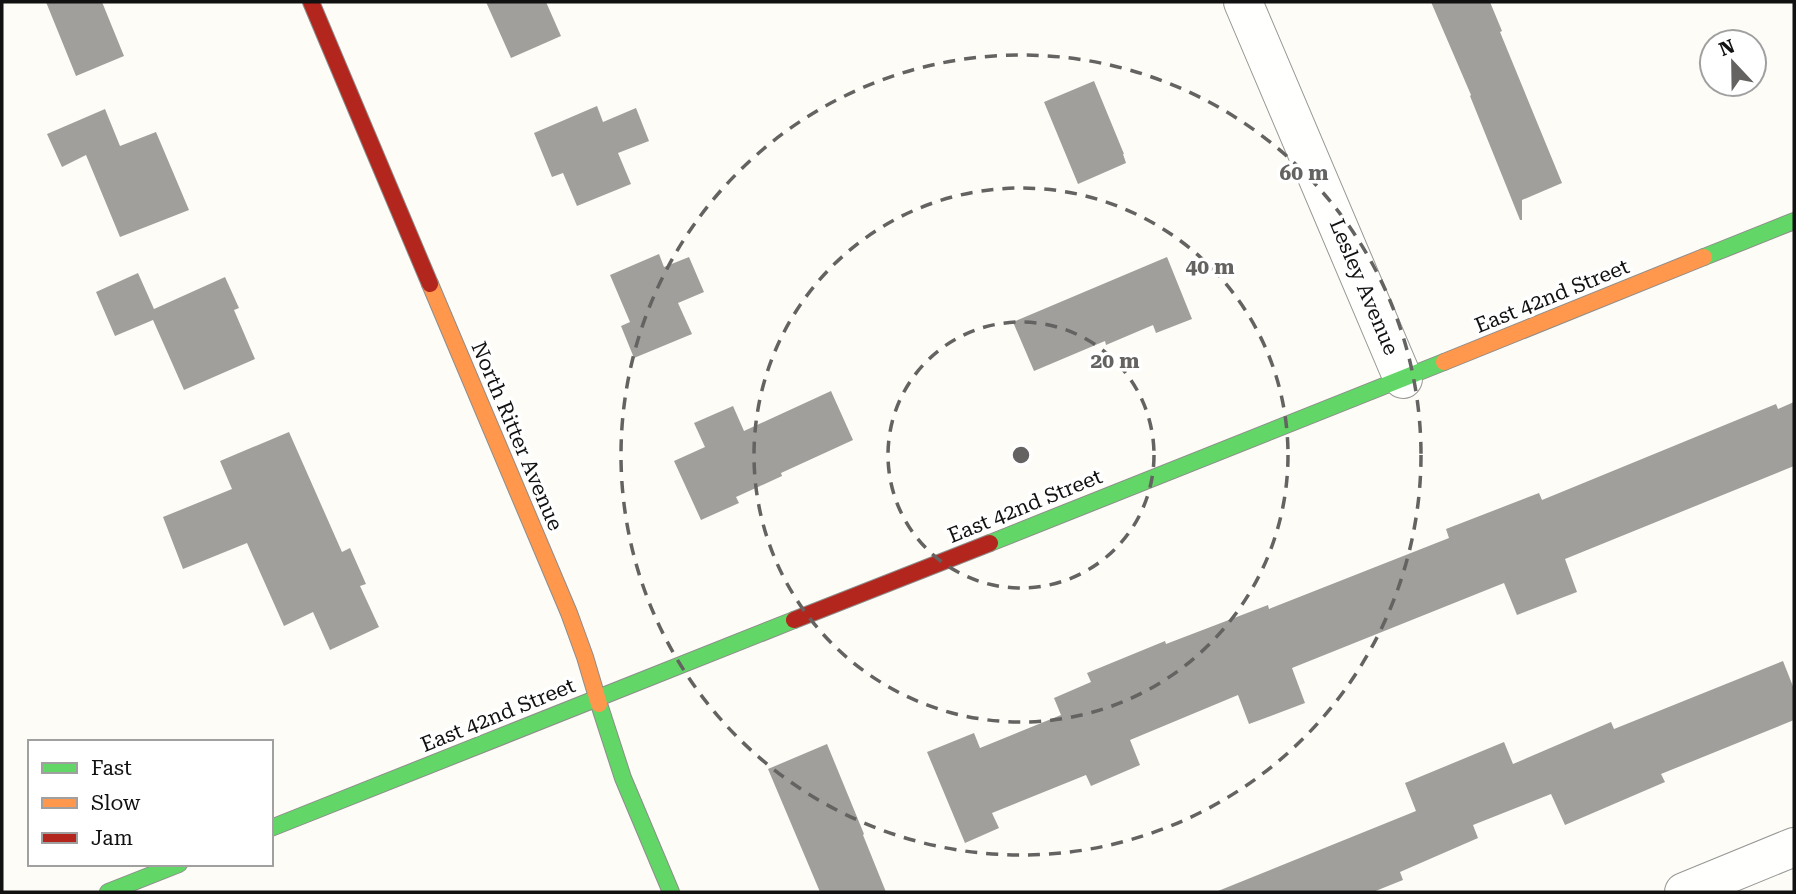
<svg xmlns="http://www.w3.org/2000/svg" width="1796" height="894" font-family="'Roboto Serif',serif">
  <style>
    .building { fill: #a19f9c }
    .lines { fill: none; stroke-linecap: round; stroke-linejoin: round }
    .street-casing { stroke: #979795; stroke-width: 40 }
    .fast-casing { stroke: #8e8d8b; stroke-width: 18 }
    .slow-casing { stroke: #8e8d8b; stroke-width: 18 }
    .jam-casing { stroke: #8e8d8b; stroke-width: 18 }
    .street { stroke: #fffffe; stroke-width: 38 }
    .fast { stroke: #63d668; stroke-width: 16 }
    .slow { stroke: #ff974d; stroke-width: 16 }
    .jam { stroke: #b3261e; stroke-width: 16 }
    .ring { fill: none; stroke: #646362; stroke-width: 3.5; stroke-dasharray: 12 9 }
    .labels { text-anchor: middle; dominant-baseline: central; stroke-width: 7; stroke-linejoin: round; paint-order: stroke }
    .street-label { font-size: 21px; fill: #111; stroke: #fff }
    .centre { fill: #646362; stroke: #fff; stroke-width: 3.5 }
    .ring-label { font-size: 21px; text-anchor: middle; font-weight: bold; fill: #646362; stroke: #fff; stroke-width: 7; stroke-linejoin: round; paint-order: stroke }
  </style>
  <rect width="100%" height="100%" fill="#fdfcf7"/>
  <path class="building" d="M46 2H102L124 56 76 76Z
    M486 2H546L561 36 511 58Z
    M1431 2H1490L1502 31 1500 32 1562 183 1522 200V220H1520L1470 96 1471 95Z
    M1094 81 1124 154H1123L1126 163 1078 184 1044 102Z
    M597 106 603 122 636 108 649 141 618 153 631 184 577 206 563 173 552 177 534 133Z
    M105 109 120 146 156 132 189 210 120 237 86 155 62 167 47 134Z
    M659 254 664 267 689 257 704 292 678 303 692 334 634 358 621 326 630 322 610 275Z
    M1167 257 1192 319 1156 333 1153 325 1106 345 1105 341 1034 371 1013 322Z
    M138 273 154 309 225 277 239 308 234 310 255 359 184 390 153 320 115 336 96 292Z
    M831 391 853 440 781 473 782 476 736 497 739 503 701 520 674 461 705 447 694 423 733 406 744 431Z
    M1794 402V466L1565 559 1577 592 1517 615 1504 583 1292 668 1305 703 1249 724 1238 695 1130 740 1140 765 1091 786 1086 775 992 813 999 828 965 843 927 752 974 733 980 748 1061 715 1054 698 1091 682 1087 673 1165 641 1166 644 1268 605 1269 609 1449 538 1446 529 1539 493 1542 500 1776 404 1778 409Z
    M289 432 342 552 350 548 366 584 360 586 379 627 330 650 313 612 284 626 247 543 183 569 163 517 232 489 220 461Z
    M1783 661 1794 689V720L1661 774 1665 782 1565 825 1551 794 1473 825 1478 838 1400 872 1403 880 1373 892H1219L1218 891 1416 811 1405 783 1504 742 1513 764 1611 722 1614 729Z
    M827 744 864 834 863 835 886 892H820L768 769Z"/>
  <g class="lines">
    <g class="street-casing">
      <path id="street" d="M1243 2 1403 379
        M1684 892 1794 847"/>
    </g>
    <g class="fast-casing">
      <path id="fast" d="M1704 257 1794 221
        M990 543 1444 362
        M599 704 623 778 671 892
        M271 828 794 620
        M108 892 179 864"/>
    </g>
    <g class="slow-casing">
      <path id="slow" d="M430 284 569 613 585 657 599 704
        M1444 362 1704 257"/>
    </g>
    <g class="jam-casing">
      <path id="jam" d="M311 2 430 284
        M794 620 990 543"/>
    </g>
    <use href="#street" class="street"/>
    <use href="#fast" class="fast"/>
    <use href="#slow" class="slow"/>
    <use href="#jam" class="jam"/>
  </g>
  <g class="ring">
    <circle cx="1021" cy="455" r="133"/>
    <circle cx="1021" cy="455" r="267"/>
    <circle cx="1021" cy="455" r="400"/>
  </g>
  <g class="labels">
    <g class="street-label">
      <text transform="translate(1364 287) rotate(67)">Lesley Avenue</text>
      <text transform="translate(1552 296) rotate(-22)">East 42nd Street</text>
      <text transform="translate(517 436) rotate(67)">North Ritter Avenue</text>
      <text transform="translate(1025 506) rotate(-22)">East 42nd Street</text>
      <text transform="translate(498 715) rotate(-22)">East 42nd Street</text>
    </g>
  </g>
  <circle cx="1021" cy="455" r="10" class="centre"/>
  <g class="ring-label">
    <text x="1304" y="180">60 m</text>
    <text x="1210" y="274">40 m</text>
    <text x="1115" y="368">20 m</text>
  </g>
  <rect width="1796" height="894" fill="none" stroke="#111111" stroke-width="7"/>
  <rect x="28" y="740" width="245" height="126" fill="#ffffff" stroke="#a0a0a0" stroke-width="2"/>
  <rect x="42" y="763" width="35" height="10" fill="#63d668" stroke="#a0a0a0" stroke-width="2"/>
  <text x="91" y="775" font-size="21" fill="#111111">Fast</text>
  <rect x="42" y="798" width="35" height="10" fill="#ff974d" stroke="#a0a0a0" stroke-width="2"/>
  <text x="91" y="810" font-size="21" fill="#111111">Slow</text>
  <rect x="42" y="833" width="35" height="10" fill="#b3261e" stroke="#a0a0a0" stroke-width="2"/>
  <text x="91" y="845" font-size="21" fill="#111111">Jam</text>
  <g transform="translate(1733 63) rotate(338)"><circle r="33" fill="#ffffff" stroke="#a0a0a0" stroke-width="2"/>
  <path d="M0-5L12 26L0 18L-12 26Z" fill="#646362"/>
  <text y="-10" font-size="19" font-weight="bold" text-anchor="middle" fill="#111111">N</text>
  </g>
</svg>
